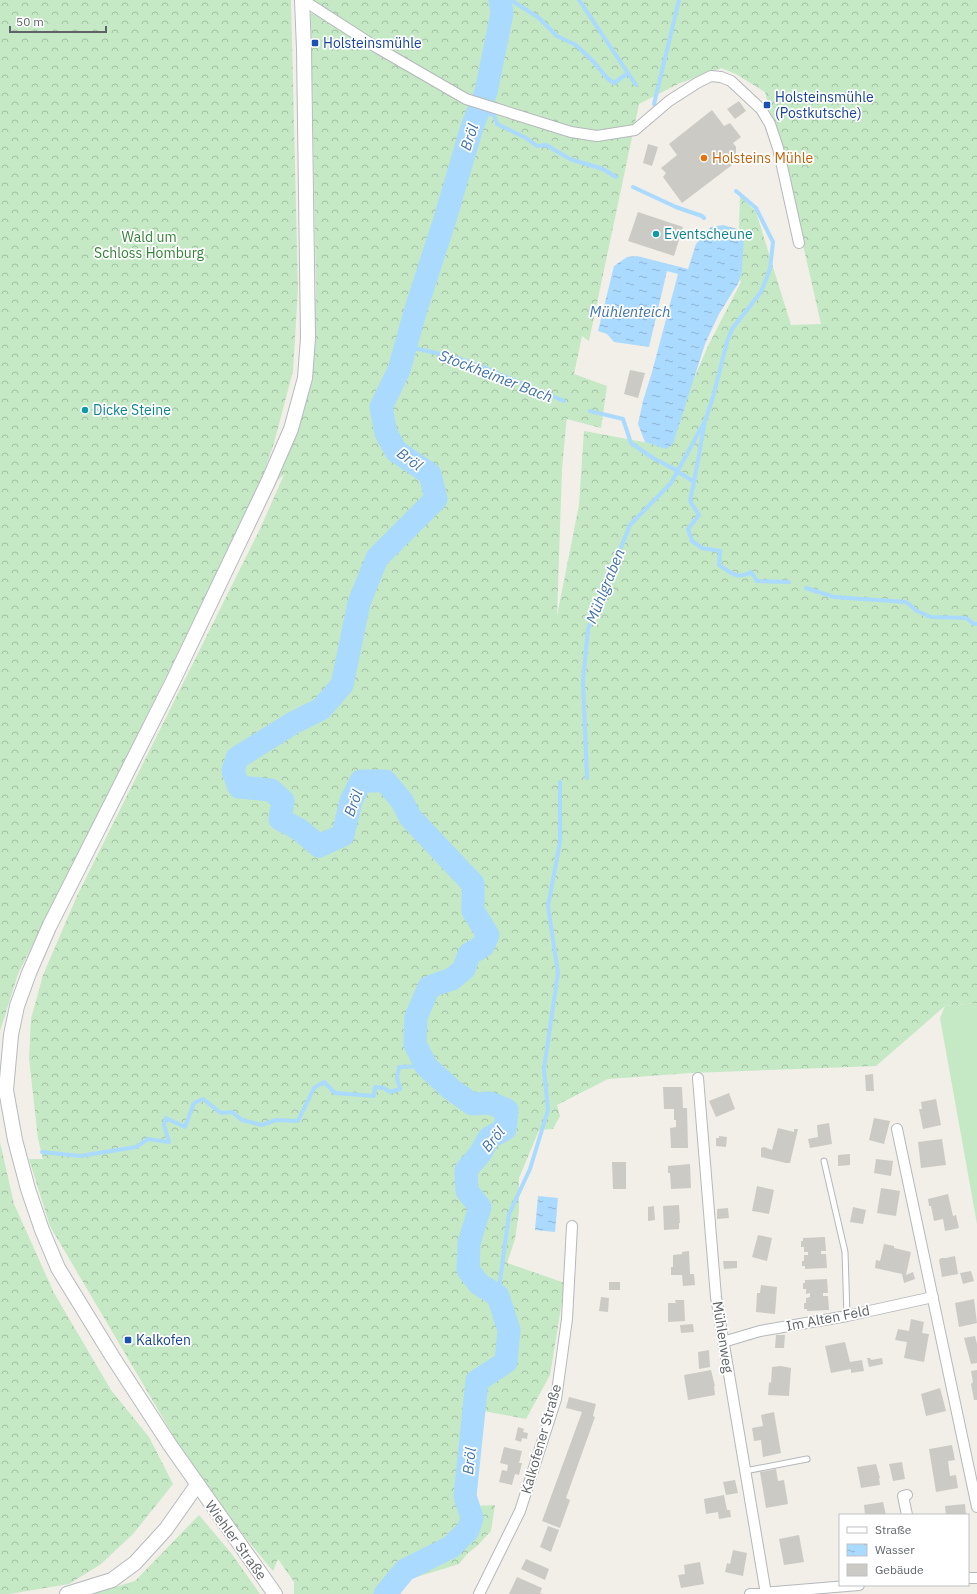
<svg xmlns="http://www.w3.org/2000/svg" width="977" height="1594" font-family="'IBM Plex Sans',sans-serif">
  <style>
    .grass { fill: #c5e8c5 }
    .forest { fill: url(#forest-crowns); fill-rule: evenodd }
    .water { fill: url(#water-ripples) }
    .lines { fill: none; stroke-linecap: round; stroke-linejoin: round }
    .stream { stroke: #aadaff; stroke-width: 4 }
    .river { stroke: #aadaff; stroke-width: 23 }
    .building { fill: #cccac5 }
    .lane-casing { stroke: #b5b8bc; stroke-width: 7 }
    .street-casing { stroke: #b5b8bc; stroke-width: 12 }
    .secondary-casing { stroke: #b6babf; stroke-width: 16 }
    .lane { stroke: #fff; stroke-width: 5 }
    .street { stroke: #fff; stroke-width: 10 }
    .secondary { stroke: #fff; stroke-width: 14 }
    .transit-dot { fill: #1a4fb4; stroke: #fff; stroke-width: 1.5 }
    .food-dot { fill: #e8710a; stroke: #fff; stroke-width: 1.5 }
    .culture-dot { fill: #0f9aa8; stroke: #fff; stroke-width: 1.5 }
    .labels { text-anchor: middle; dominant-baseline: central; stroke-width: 3.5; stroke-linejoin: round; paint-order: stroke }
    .transit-label { font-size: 14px; fill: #164399; stroke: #fff; text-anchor: start }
    .food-label { font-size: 14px; fill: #c56008; stroke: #fff; text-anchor: start }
    .culture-label { font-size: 14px; fill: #0d838f; stroke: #fff; text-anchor: start }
    .park-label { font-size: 14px; fill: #348238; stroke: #fff }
    .street-label { font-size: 14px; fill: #5f6368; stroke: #fff }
    .water-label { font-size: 15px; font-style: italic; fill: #4174aa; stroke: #fff }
  </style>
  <defs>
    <pattern id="forest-crowns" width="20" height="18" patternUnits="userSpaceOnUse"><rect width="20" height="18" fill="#c5e8c5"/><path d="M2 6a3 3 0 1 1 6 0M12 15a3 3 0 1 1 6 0" fill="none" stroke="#a3c0a4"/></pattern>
    <pattern id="water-ripples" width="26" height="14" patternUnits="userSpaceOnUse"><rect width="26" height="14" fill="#aadaff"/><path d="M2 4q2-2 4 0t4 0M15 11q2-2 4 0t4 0" fill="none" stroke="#8eb4d2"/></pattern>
  </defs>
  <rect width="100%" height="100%" fill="#f1efe8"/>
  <path class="grass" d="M977 1003V1224L940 1018 945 1006Z"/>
  <path class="forest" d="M0 0H291L298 289 293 371 274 443 259 486 166 677 18 974 0 1031Z
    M314 0H977V1003L945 1006 876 1066 691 1073 608 1079 557 1105 560 1116 553 1129 539 1130 519 1178V1211L515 1239 507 1263 565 1283 550 1375 526 1419 484 1411 474 1452 475 1506 495 1505 491 1531 478 1545 467 1554 459 1564 407 1580 402 1585 399 1594H294V1582L278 1559 273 1571 203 1486 50 1226 29 1159H43L38 1139 29 1058 31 1019 43 975 77 896 261 527 283 477 284 474 276 482 295 430 310 375 316 292 311 13 314 15ZM721 68 736 74 765 92 792 196 821 324 791 325 756 212 740 196 738 256 736 272 741 282 708 346 665 446 584 431 579 505 557 616 562 469 566 425 567 419 601 428 607 386 574 374 582 336 589 341 639 104 678 84Z
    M0 1142 14 1204 54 1293 111 1390 149 1437 173 1484 133 1534 101 1564 69 1584 9 1594H0Z
    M199 1515 231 1553 260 1594H93L135 1581Z"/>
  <path class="water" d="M723 225 737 229 744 235 742 270 739 282 719 314 705 344 673 444 666 449 645 442 638 424 643 401 652 372 678 274 667 271 649 347 614 342 607 334 598 331 614 266 627 257 637 256 688 269 696 244 711 227Z
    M538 1196 558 1198 555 1232 535 1230Z"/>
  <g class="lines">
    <path class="stream" d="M511 0 539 18 557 36 576 45 593 61 607 78 614 83 628 73
      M579 0 636 85
      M654 104 679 0
      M479 110 494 115 497 124 526 138 537 146 546 145 570 159 603 169 616 177
      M633 187 676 207 702 216 704 218
      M405 346 454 357 483 367 564 401
      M590 411 623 419 631 443 653 458 674 469 694 482 690 501 699 515 688 529 692 541 702 548 720 551 719 565C732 573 737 580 751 572L757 581 789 582
      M694 482 705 421 713 397 727 342 732 329 761 292 770 269 773 242 756 208 736 191
      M806 588 834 597 906 602 917 611 931 617 966 618 974 624H977
      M587 778 583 681 588 629 630 525 671 483 705 421
      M42 1152 80 1156 136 1147 148 1139 169 1142 164 1125 166 1118 185 1127 194 1103 203 1099 221 1113 232 1112 242 1120 262 1125 276 1120 298 1121 314 1088 324 1082 335 1093 374 1096 375 1087 384 1088 390 1092 400 1089 397 1078 399 1067 426 1066
      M498 1296 509 1214 530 1169 548 1110 544 1069 558 973 548 906 560 842V782"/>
    <path class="river" d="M385 1594 405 1570 451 1547 468 1530 472 1518 465 1496 477 1381 506 1362 509 1330 498 1296 479 1284 468 1270 469 1243 480 1207 467 1191 466 1170 480 1154 489 1138 505 1129 507 1110 490 1103 472 1104 451 1089 426 1066 415 1044 416 1017 429 987 452 979 464 969 469 954 483 946 488 935 473 911V884L410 817 402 801 385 781H361L351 801 343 835 319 846 300 830 280 819 283 801 271 790 239 787 233 771 237 758 293 723 321 709 342 685 359 603 377 558 436 499 430 474 396 451 386 433 381 407 399 370 416 309 445 219 472 127 486 92 502 13 500 0"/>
  </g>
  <path class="building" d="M739 101 746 111 735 119 727 109Z
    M712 110 724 126 730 123 741 137 733 143 736 147V162L682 203 663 177 666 173 661 168 677 155 669 144Z
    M648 144 658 147 652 166 643 163Z
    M638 212 683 227 674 256 628 241Z
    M630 370 645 373 638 398 624 394Z
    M873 1074 874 1091H866L865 1075Z
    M663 1087H682L683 1108H687L688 1148H671L670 1128 676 1127V1120H674V1109H664Z
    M729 1093 735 1109 716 1117 709 1101Z
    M936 1099 941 1125 923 1129 919 1109H922L921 1102Z
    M874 1118 890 1121 884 1144 869 1140Z
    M829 1123 832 1144 810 1148 808 1139 818 1137 817 1125Z
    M778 1128 794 1132V1129H798L790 1163H786L761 1157V1148L764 1147 772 1150Z
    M719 1136 727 1137 726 1147 716 1146V1138H719Z
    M942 1139 946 1165 921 1168 918 1142Z
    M850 1154V1165L838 1166V1155Z
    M876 1159 893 1161 891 1176 874 1173Z
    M612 1162H626V1189H613Z
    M690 1164 691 1188 671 1189 670 1173H668V1166Z
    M757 1186 774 1190 769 1214 752 1211Z
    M881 1188 900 1191 896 1216 877 1213Z
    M948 1194 953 1216 956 1215 959 1228 945 1231 943 1219 934 1221 931 1206H929L928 1199Z
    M679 1205 680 1223H679V1229L664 1230 663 1206Z
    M654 1206 655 1220 648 1221V1207Z
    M853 1207 866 1210 863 1224 850 1222Z
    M728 1208 729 1218 717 1219V1209Z
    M758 1235 772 1238 767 1261 752 1257Z
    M825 1237 826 1251H821V1254H826L827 1268 805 1269V1266H802V1261H804V1255H808V1252H804V1247H801V1241H803V1238Z
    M884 1244 894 1246V1248L911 1252 906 1275 913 1272 915 1279 904 1283 902 1274 875 1268 876 1260 880 1261Z
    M689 1251 690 1274H694L695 1285 683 1286 682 1275H671V1267H673V1255L682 1254V1252Z
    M955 1256 958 1274 942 1277 939 1260 941 1258H946Z
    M723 1261H737V1268L724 1269Z
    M971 1271 974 1281 963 1284 960 1273Z
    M827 1279 828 1293H823V1296H828L829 1310 807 1311V1309H804V1303H806V1298L810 1297V1293L806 1294V1289H803V1283H805V1280Z
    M609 1282H620V1290H609Z
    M761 1285 777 1287 775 1314 756 1312 757 1293H760Z
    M601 1297 609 1298 608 1312 599 1311Z
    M974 1299 977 1323 959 1327 955 1303Z
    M675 1300H684L685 1321 668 1322V1303H676Z
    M911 1319 924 1322 922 1333 929 1334 924 1362 904 1358 907 1342 895 1340 898 1329 909 1331Z
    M693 1324 694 1332 681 1333 680 1325Z
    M776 1335H785L784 1348H775Z
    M975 1336 977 1344V1363L971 1364 964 1338Z
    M845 1342 850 1362 862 1360 864 1371 851 1373V1369L831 1373 825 1346Z
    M709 1350 710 1367 699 1369 698 1352Z
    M867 1358H870L871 1360 882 1358 883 1364 869 1367Z
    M781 1366 791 1368 789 1396 768 1395 769 1382 771 1383 772 1367Z
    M711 1370 715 1386H714L715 1395 688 1400 684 1375Z
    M977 1370V1400H974L971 1384 973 1382 971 1371Z
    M940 1388 946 1411 926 1416 921 1394Z
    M569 1397 596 1404 593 1416 595 1417 566 1498 570 1500 560 1528 542 1521 582 1412 566 1408Z
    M774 1412 781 1453 763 1457 761 1440 754 1441 752 1428 763 1426 761 1415Z
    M518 1427 524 1429 523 1432 528 1433 527 1439 522 1438 521 1442 515 1440Z
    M952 1445 955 1460 948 1461 950 1476 956 1475 958 1488 936 1492 929 1449Z
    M504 1447 522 1451 519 1463H522L519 1475 515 1474 512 1485 499 1482 502 1470 507 1471 508 1465 500 1463Z
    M902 1462 905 1479 893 1481 889 1464Z
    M876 1464 880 1478H879L880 1485 861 1488 857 1467Z
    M776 1469 778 1481 784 1480 788 1504 766 1508 760 1472Z
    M735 1480 738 1493 726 1495 723 1482Z
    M724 1495 727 1510H730L731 1517 719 1519 718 1512 706 1514 704 1499Z
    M883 1502 886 1515H865L864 1505Z
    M965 1504 966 1515H946L945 1506Z
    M548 1526 559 1530 551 1552 540 1547Z
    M799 1535 804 1562 784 1565 779 1539Z
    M733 1550 747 1553 743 1576 725 1572 727 1563 730 1564Z
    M526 1559 549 1569 545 1580 521 1569Z
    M700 1562 704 1584 681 1588 678 1575 685 1574 684 1565Z
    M517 1577 542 1588 540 1593 543 1594H509Z"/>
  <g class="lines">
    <g class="lane-casing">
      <path id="lane" d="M824 1161 845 1252 847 1316
        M745 1471 807 1459"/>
    </g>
    <g class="street-casing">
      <path id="street" d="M303 0 376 47 466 99 571 132 597 136 635 130 669 101 697 83 711 76 721 77 731 81 761 109 770 124 778 148 799 243
        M698 1078 716 1297 766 1594
        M897 1129 977 1507
        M723 1342 760 1331 847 1316 933 1297
        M907 1515 903 1496 907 1495
        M968 1578H977
        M479 1594 520 1511 556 1399 567 1319 572 1226
        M750 1594 859 1585"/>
    </g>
    <g class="secondary-casing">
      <path id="secondary" d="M67 1594 112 1580 135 1563 166 1529 197 1485
        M275 1594 170 1445 112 1356 58 1268 42 1230 28 1189 15 1140 6 1090 11 1035 17 1006 29 973 49 927 173 681 268 482 291 429 305 378 308 338 304 49 302 0"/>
    </g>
    <use href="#lane" class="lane"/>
    <use href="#street" class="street"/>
    <use href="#secondary" class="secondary"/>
  </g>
  <g class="transit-dot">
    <rect x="311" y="39" width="8" height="8" rx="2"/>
    <rect x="763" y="101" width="8" height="8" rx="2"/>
    <rect x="124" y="1336" width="8" height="8" rx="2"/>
  </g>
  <circle class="food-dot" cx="704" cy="158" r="4"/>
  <g class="culture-dot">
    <circle cx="656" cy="234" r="4"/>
    <circle cx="85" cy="410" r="4"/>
  </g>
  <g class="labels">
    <g class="transit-label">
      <text x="323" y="43">Holsteinsmühle</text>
      <text x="775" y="97">Holsteinsmühle<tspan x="775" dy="16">(Postkutsche)</tspan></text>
      <text x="136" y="1340">Kalkofen</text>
    </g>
    <g class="food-label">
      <text x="712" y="158">Holsteins Mühle</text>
    </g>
    <g class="culture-label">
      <text x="664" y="234">Eventscheune</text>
      <text x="93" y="410">Dicke Steine</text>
    </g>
    <g class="park-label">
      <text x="149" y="237">Wald um<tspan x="149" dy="16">Schloss Homburg</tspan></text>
    </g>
    <g class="street-label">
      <text transform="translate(828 1318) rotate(-11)">Im Alten Feld</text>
      <text transform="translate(723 1337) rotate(81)">Mühlenweg</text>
      <text transform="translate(541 1439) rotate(-74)">Kalkofener Straße</text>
      <text transform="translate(236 1540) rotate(54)">Wiehler Straße</text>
    </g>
    <g class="water-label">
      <text transform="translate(469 137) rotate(-72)">Bröl</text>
      <text x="630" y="311">Mühlenteich</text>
      <text transform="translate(496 376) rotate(21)">Stockheimer Bach</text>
      <text transform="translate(410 459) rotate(36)">Bröl</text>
      <text transform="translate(605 586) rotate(-68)">Mühlgraben</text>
      <text transform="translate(353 803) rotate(-70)">Bröl</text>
      <text transform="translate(493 1139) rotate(-50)">Bröl</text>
      <text transform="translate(469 1461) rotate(-84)">Bröl</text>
    </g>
  </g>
  <rect x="839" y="1514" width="130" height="72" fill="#ffffff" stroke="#bfc1c3"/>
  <rect x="847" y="1527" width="20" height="6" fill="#ffffff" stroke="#bfc1c3"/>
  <text x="875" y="1534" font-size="12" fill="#5f6368">Straße</text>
  <rect x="847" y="1544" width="20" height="12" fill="url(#water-ripples)" stroke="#bfc1c3"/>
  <text x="875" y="1554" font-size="12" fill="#5f6368">Wasser</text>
  <rect x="847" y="1564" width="20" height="12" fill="#cccac5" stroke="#bfc1c3"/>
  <text x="875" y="1574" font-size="12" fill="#5f6368">Gebäude</text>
  <path d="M10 26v6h96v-6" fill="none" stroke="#5f6368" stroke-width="2"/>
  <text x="16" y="26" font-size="12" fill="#5f6368" stroke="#ffffff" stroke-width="3" paint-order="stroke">50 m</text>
</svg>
